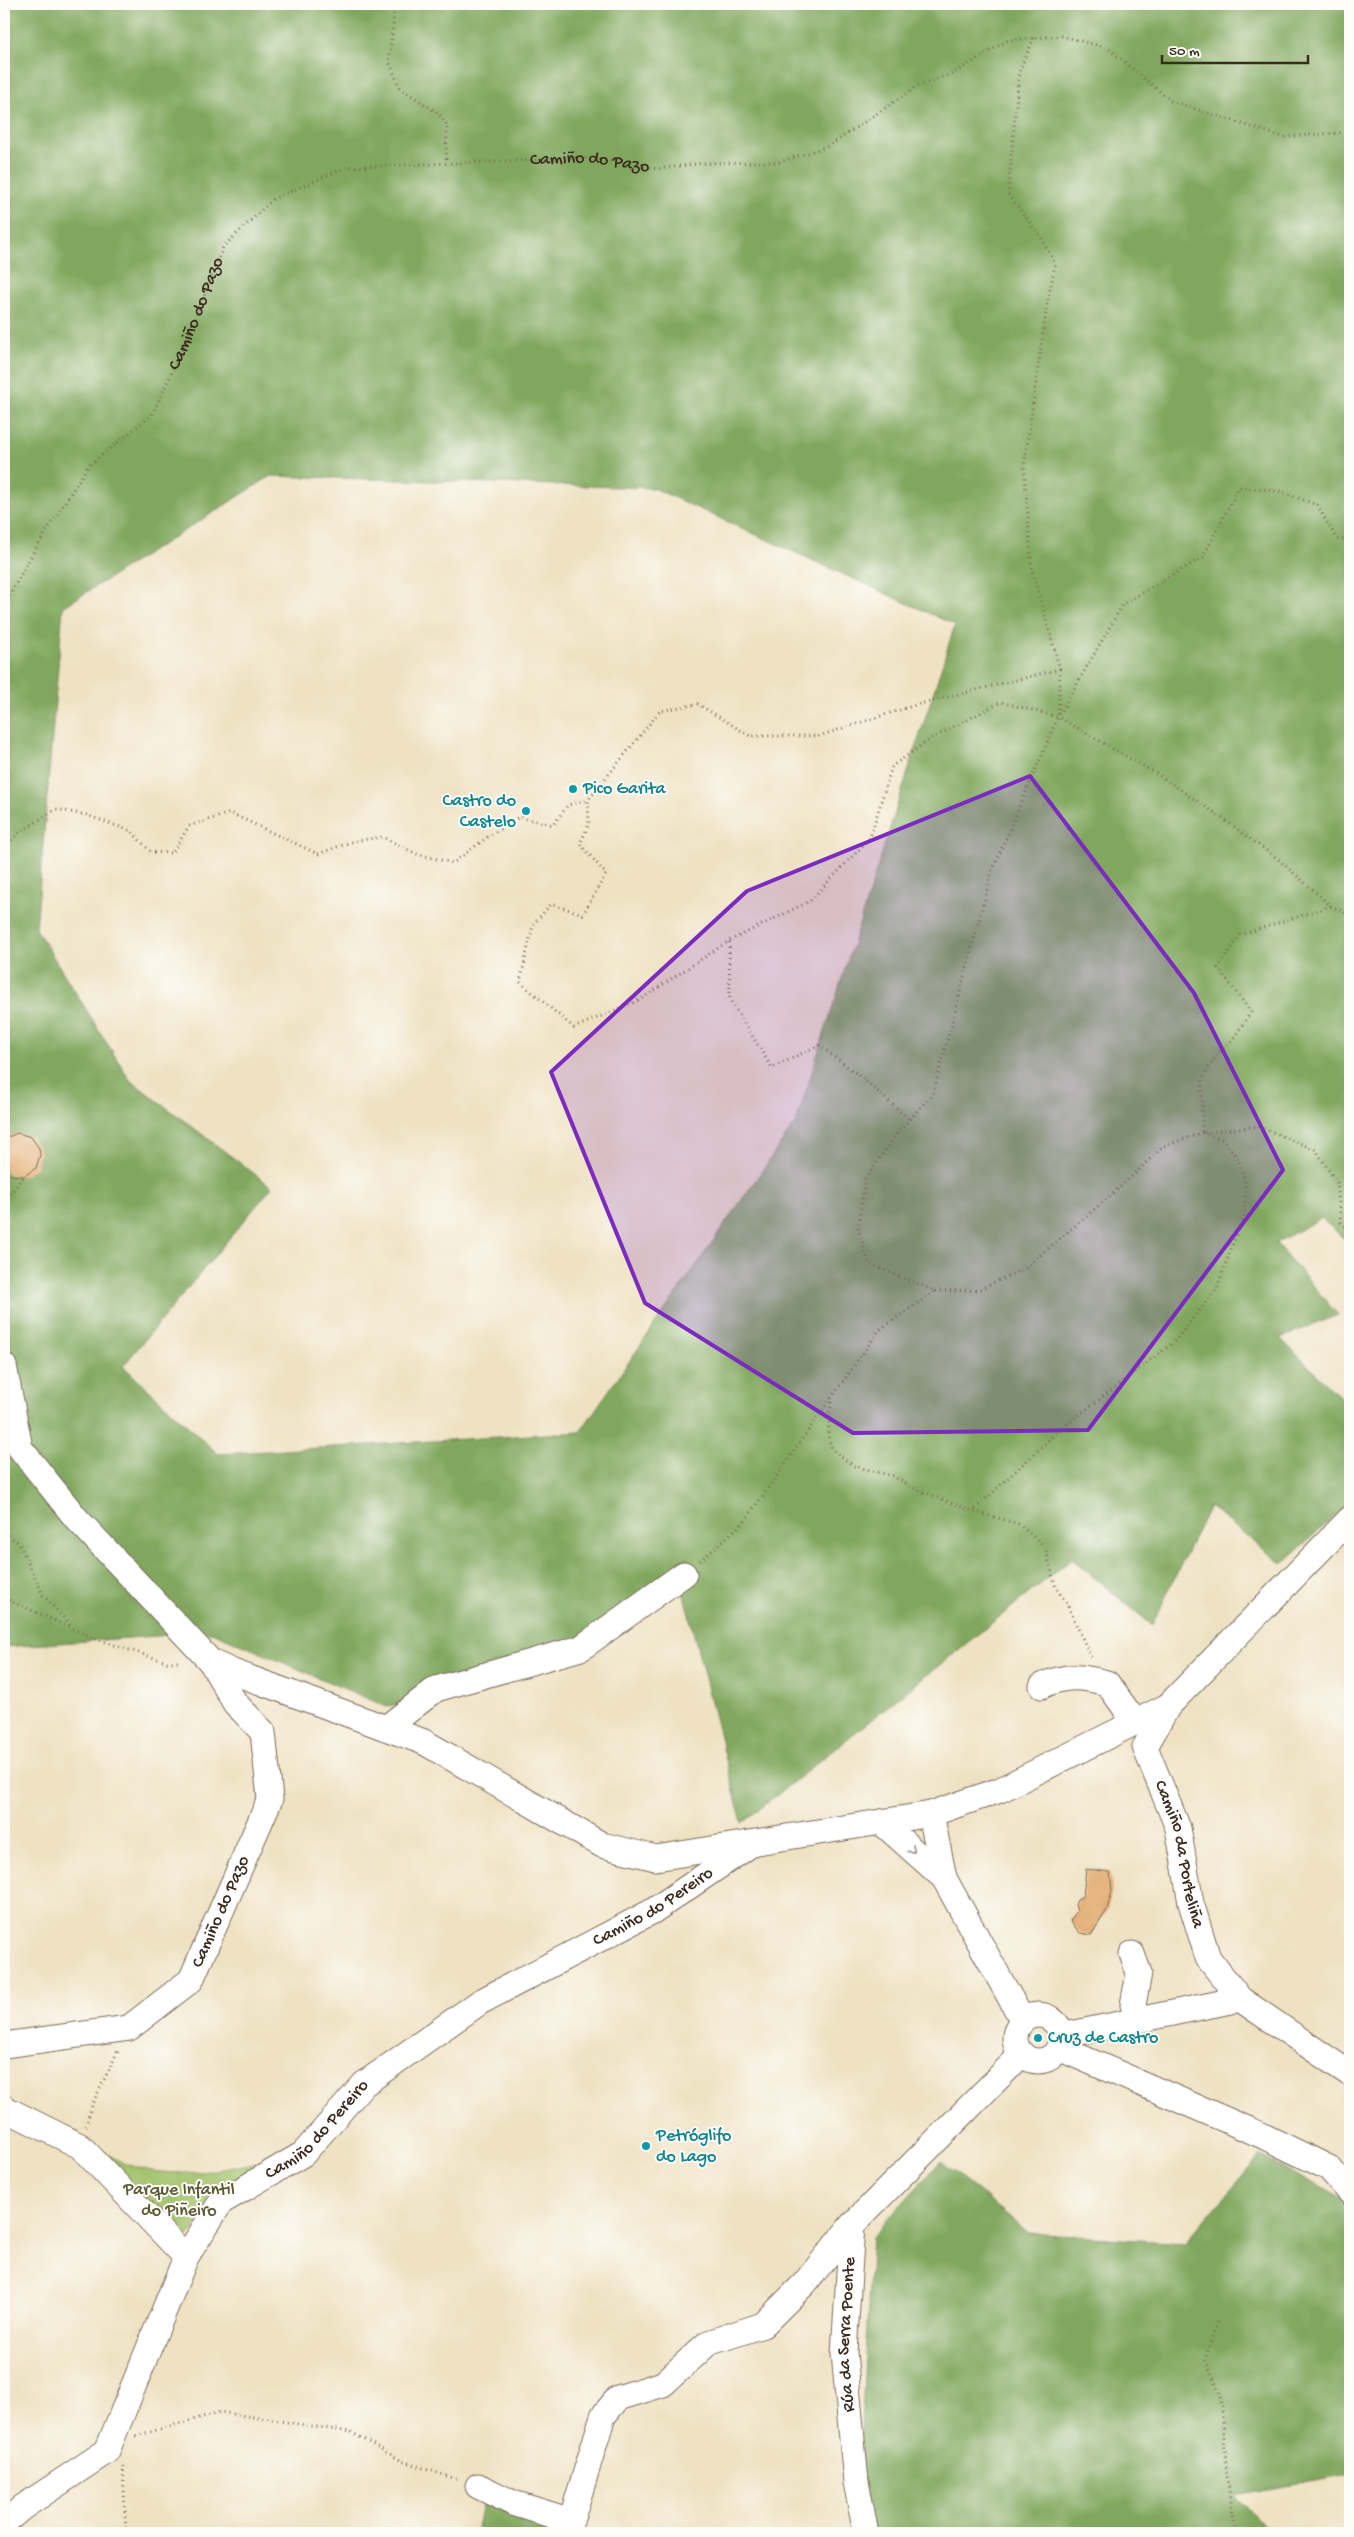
<svg xmlns="http://www.w3.org/2000/svg" width="1354" height="2537" font-family="'Gochi Hand',sans-serif">
  <style>
    .green { fill: #a0c169; stroke: #6e7644 }
    .forest { fill: #80a75d; stroke: #5e683e; fill-rule: evenodd }
    .building { fill: #e3ae76 }
    .lines { fill: none; stroke-linecap: round; stroke-linejoin: round }
    .minor-casing { stroke: #7a6a58; stroke-width: 27 }
    .path { stroke: #7a6a58; stroke-width: 3; stroke-dasharray: 1 4; stroke-linecap: butt }
    .minor { stroke: #fff; stroke-width: 25 }
    .oneway { stroke: #a79f9a }
    .marked { fill: #7b2cbf; fill-opacity: 0.2; stroke: #7b2cbf; stroke-width: 4; stroke-linejoin: round }
    .culture-dot { fill: #0f9aa8; stroke: #fdfcf7; stroke-width: 2 }
    .labels { text-anchor: middle; dominant-baseline: central; stroke-width: 4; stroke-linejoin: round; paint-order: stroke }
    .street-label { font-size: 18px; fill: #3b2a1e; stroke: #fdfcf7 }
    .culture-label { font-size: 18px; fill: #0d838f; stroke: #fdfcf7; text-anchor: start }
    .park-label { font-size: 18px; fill: #595734; stroke: #fdfcf7 }
  </style>
  <rect width="100%" height="100%" fill="#fdfcf7"/>
  <filter id="ink" filterUnits="userSpaceOnUse"><feTurbulence type="fractalNoise" baseFrequency=".02" numOctaves="2"/><feDisplacementMap in="SourceGraphic" scale="10" xChannelSelector="R" yChannelSelector="G"/><feConvolveMatrix kernelMatrix="1 2 1 2 8 2 1 2 1" color-interpolation-filters="sRGB"/></filter>
  <filter id="wash" filterUnits="userSpaceOnUse"><feTurbulence type="fractalNoise" baseFrequency=".0096" numOctaves="4" result="noise"/><feDisplacementMap in="SourceGraphic" scale="20" xChannelSelector="R" yChannelSelector="G"/><feGaussianBlur stdDeviation="1.12" result="paint"/><feColorMatrix in="noise" values="0 0 0 0 0 0 0 0 0 0 0 0 0 0 0 0 0 1.4 0 .05"/><feComposite in="paint" operator="in"/></filter>
  <g filter="url(#wash)">
    <rect width="100%" height="100%" fill="#efe2c3"/>
    <path class="green" d="M101 2149C146 2186 215 2172 267 2160L268 2164 233 2181 188 2237 178 2240 101 2156Z"/>
    <path class="forest" d="M4 4H1350V1244L1321 1218 1276 1243 1338 1315 1280 1338 1350 1407V1502L1282 1564 1209 1506 1152 1625 1072 1559 742 1823 677 1568 583 1640 387 1707 212 1632 4 1647ZM271 476 653 488 955 625 796 1122 580 1432 218 1454 123 1366 272 1187 130 1080 36 929 63 607Z
      M1260 2156 1350 2202V2475L1234 2495 1272 2533H855L872 2236 941 2161 1029 2233 1185 2243Z
      M483 2502 564 2533H475Z"/>
    <g id="blocks">
      <path class="building" d="M17 1133 31 1137 39 1148 40 1155 36 1168 24 1176 10 1175 4 1170V1139Z
        M1086 1869 1110 1872 1112 1891 1107 1910 1091 1935 1080 1933 1070 1921 1077 1911 1075 1905 1077 1900 1083 1896Z"/>
    </g>
  </g>
  <g filter="url(#ink)">
    <use href="#blocks" fill-opacity="0" stroke="#7a6a58" stroke-width="1"/>
    <g class="lines">
      <g class="minor-casing">
        <g id="minor">
          <path d="M4 1366 20 1448 76 1518 211 1662 233 1672 424 1742 602 1845 656 1858 931 1814 1000 1790 1168 1706 1350 1519"/>
          <path d="M1042 1686C1065 1674 1084 1677 1107 1683L1136 1723"/>
          <path id="s2" d="M1168 1706 1145 1747 1178 1828 1191 1903 1208 1958 1240 1999 1350 2074"/>
          <path d="M386 1728 436 1689 581 1648 684 1574"/>
          <path d="M931 1814 944 1878 1023 2021"/>
          <path d="M881 1822 944 1878"/>
          <path d="M1132 1954 1139 1973 1133 2005 1138 2020"/>
          <circle cx="1038" cy="2038" r="23"/>
          <path d="M1061 2036 1240 1999"/>
          <path id="s3" d="M4 2045 129 2028 191 1980 270 1799 263 1732 235 1703 211 1662"/>
          <path d="M1059 2048 1261 2135 1329 2168 1350 2192"/>
          <path d="M4 2108 80 2146 186 2257"/>
          <path d="M478 2486 513 2503 571 2521 603 2416 618 2398 663 2384 708 2343 763 2325 804 2284 852 2225"/>
          <path id="s4" d="M4 2523 23 2507 107 2451 186 2257 221 2202 303 2154 364 2084 480 2002 653 1911 747 1847"/>
          <path id="s5" d="M866 2533 856 2482 844 2353 852 2225 1022 2054"/>
        </g>
      </g>
      <g class="path">
        <path d="M395 4 389 61 400 88 438 113 447 125 446 163"/>
        <path d="M1034 38 1019 72 1008 194 1041 237 1055 264 1047 305 1024 466 1032 570 1060 669 1058 716"/>
        <path id="s1" d="M4 605 33 553 88 466 152 415 188 338 223 247 273 199 347 167 591 158 658 169 703 163 779 162 829 146 919 85 952 74 1008 40 1062 36 1108 48 1171 101 1283 137 1350 132"/>
        <path d="M1060 669 912 706 819 736H750L698 704 660 711 588 800 589 824 580 844 606 874 583 914 551 904 533 925 520 982 574 1028 641 999 729 941 810 901 870 838 892 766 932 738 1001 702 1058 717 1157 774 1218 815 1279 860 1331 906 1350 915"/>
        <path d="M4 847 19 833 56 809 86 815 131 831 151 852 172 853 189 826 230 813 318 854 354 841 382 837 417 854 453 863 489 836 519 817 553 825 568 805 588 800"/>
        <path d="M1331 906 1240 935 1218 968 1251 1012 1232 1040 1216 1056 1202 1079V1133L1258 1126 1316 1150 1337 1183 1341 1222 1350 1230"/>
        <path d="M729 942 730 1000 772 1068 819 1045 861 1077 910 1120"/>
        <path d="M4 1202 24 1176"/>
        <path d="M935 1291 978 1290 1025 1268 1116 1191 1164 1146 1202 1133 1223 1139 1238 1159 1245 1182V1211L1217 1288 1175 1341 1057 1432 973 1511"/>
        <path d="M831 1402 828 1435 832 1449 854 1466 893 1476 913 1488 973 1511 1019 1524 1045 1547 1056 1588 1066 1602 1091 1657"/>
        <path d="M4 1533 19 1543 43 1595 73 1628"/>
        <path d="M700 1561 744 1522 879 1330 935 1291 869 1264 858 1229 865 1179 899 1131 933 1094 992 871 1058 717 1123 604 1203 557 1239 487 1279 491 1317 505 1337 539 1350 541"/>
        <path d="M4 1598 99 1640 167 1662H180"/>
        <path d="M86 2126 92 2105 118 2051"/>
        <path d="M1217 2322 1205 2359 1221 2396 1227 2478 1236 2533"/>
        <path d="M136 2436 220 2412 351 2432 402 2461 459 2480"/>
        <path d="M123 2466 126 2533"/>
      </g>
      <use href="#minor" class="minor"/>
    </g>
    <defs><path id="oneway-chevron" d="M-2-3.5L2.5 0L-2 3.5" fill="none" stroke-width="1.6" stroke-linecap="round" stroke-linejoin="round" transform="scale(1.25)"/></defs>
    <use class="oneway" href="#oneway-chevron" transform="translate(912 1850) rotate(42)"/>
  </g>
  <path class="marked" d="M1030 776 1194 993 1283 1170 1088 1430 853 1433 645 1303 551 1072 747 891Z"/>
  <g class="culture-dot">
    <circle cx="573" cy="789" r="5"/>
    <circle cx="526" cy="811" r="5"/>
    <circle cx="1038" cy="2038" r="5"/>
    <circle cx="646" cy="2146" r="5"/>
  </g>
  <g class="labels">
    <g class="street-label">
      <text stroke="none"><textPath href="#s1" startOffset="820">Camiño do Pazo</textPath></text>
      <text stroke="none"><textPath href="#s1" startOffset="355">Camiño do Pazo</textPath></text>
      <text stroke="none"><textPath href="#s2" startOffset="160">Camiño da Porteliña</textPath></text>
      <text stroke="none"><textPath href="#s4" startOffset="928">Camiño do Pereiro</textPath></text>
      <text stroke="none"><textPath href="#s3" startOffset="279">Camiño do Pazo</textPath></text>
      <text stroke="none"><textPath href="#s4" startOffset="522">Camiño do Pereiro</textPath></text>
      <text stroke="none"><textPath href="#s5" startOffset="200">Rúa da Serra Poente</textPath></text>
    </g>
    <g class="culture-label">
      <text x="583" y="789">Pico Garita</text>
      <text x="516" y="801" text-anchor="end">Castro do<tspan x="516" dy="21">Castelo</tspan></text>
      <text x="1048" y="2038">Cruz de Castro</text>
      <text x="656" y="2136">Petróglifo<tspan x="656" dy="21">do Lago</tspan></text>
    </g>
    <g class="park-label">
      <text x="179" y="2190">Parque Infantil<tspan x="179" dy="21">do Piñeiro</tspan></text>
    </g>
  </g>
  <rect width="1354" height="2537" fill="none" stroke="#fdfcf7" stroke-width="20"/>
  <path d="M1162 55v8h146v-8" fill="none" stroke="#3b2a1e" stroke-width="2.5"/>
  <text x="1169" y="55" font-size="15" fill="#3b2a1e" stroke="#fdfcf7" stroke-width="4" paint-order="stroke">50 m</text>
</svg>
